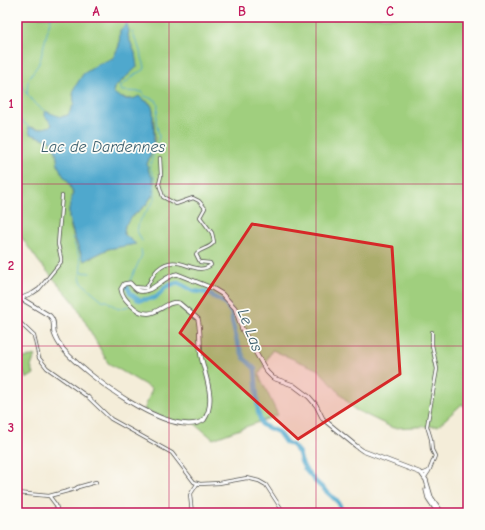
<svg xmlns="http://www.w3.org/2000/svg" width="485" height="530" font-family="'Comic Neue',sans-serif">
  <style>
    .green { fill: #a0cf7e; stroke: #667d54; fill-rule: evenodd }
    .water { fill: #50a8cd; stroke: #3e6a7c }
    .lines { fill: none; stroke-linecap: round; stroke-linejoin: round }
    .stream { stroke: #50a8cd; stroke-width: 1 }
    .river { stroke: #50a8cd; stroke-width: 4.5 }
    .minor-casing { stroke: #494845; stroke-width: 4 }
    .tertiary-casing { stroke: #494845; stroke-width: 5 }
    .minor { stroke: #fff; stroke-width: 2.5 }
    .tertiary { stroke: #fff; stroke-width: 3.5 }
    .marked { fill: #d62828; fill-opacity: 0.2; stroke: #d62828; stroke-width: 3; stroke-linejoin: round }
    .grid { fill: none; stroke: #c2185b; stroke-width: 1; stroke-opacity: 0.55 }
    .labels { text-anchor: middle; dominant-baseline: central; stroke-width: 3.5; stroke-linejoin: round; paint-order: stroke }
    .water-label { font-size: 16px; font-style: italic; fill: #3a5d6c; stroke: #fdfcf7 }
    .neatline { fill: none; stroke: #c2185b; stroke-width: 1.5 }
    .grid-label { font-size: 13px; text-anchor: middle; font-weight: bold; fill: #c2185b }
  </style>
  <rect width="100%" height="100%" fill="#fdfcf7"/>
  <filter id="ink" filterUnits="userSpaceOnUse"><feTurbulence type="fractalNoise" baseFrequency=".025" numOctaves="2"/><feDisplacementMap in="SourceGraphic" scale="8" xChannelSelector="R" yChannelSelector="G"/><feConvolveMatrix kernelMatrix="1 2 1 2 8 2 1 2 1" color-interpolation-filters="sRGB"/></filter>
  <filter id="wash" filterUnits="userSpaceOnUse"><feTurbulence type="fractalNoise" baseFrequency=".012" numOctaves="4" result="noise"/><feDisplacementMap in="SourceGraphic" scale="16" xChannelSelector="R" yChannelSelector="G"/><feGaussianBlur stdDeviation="0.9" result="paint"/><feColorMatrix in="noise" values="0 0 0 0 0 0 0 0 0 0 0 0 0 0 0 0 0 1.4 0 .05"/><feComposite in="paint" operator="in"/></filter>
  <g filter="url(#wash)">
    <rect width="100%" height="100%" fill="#f4edd9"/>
    <path class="green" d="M17 17H468V409L462 404 438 426 393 428 354 409 319 370 272 350 259 375 278 415 213 439 194 423 173 421 144 410 152 389 108 363 74 302 39 262 17 231ZM127 24 128 36 135 53 126 77 114 88 113 92 119 98 134 99 140 98 150 103 153 109 155 139 152 153 147 164 149 172 153 178 154 193 146 205 133 216 125 225 124 234 135 244 108 249 85 261C77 251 67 222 69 209 70 203 73 197 72 191 70 181 62 176 59 167 57 162 57 157 56 152 55 148 53 144 51 141L30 134 31 127 38 129 51 126 52 124 45 116 61 117 68 115 74 104 73 90 97 65 113 58 119 46 120 30Z
      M35 355 31 367 34 374 26 379 20 359Z"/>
    <path class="water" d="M127 24 129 31 128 36 135 53 137 67 114 88 113 92C120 99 130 102 139 96 142 100 148 101 151 105 154 110 153 115 153 121 155 138 154 147 147 164L149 172 153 178 154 193 146 205 133 216 125 225 124 234 136 244 108 249 84 261 74 236 69 218V209L73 193 68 181 62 174 58 165 56 152 51 141 30 134 28 127 38 129 51 126 52 124 45 116V111L61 117 68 115 74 104 73 90 83 74 97 65 113 58 119 46 120 30Z"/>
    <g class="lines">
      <path class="stream" d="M127 24V17
        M132 32 138 45 145 67 144 70 137 73 120 87 122 91 143 92 144 96 156 100 158 105 156 121 159 137 151 162 150 168 155 179V199L139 222 137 231 142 241
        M17 77C24 91 32 103 45 111
        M29 78 38 65 41 57 51 17
        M27 94 28 81
        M17 117 29 127
        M72 237 80 259
        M82 256 80 259 81 265 80 277 82 283 102 300 107 301 118 309 129 306
        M81 272 90 273
        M130 281 142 255 141 250"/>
      <path class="river" d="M127 286 131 294 137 299 141 300 155 298 167 286 178 283 193 291 207 293 225 303 229 309 232 315V321L237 342 244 358 255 369 258 412 262 425 278 432 285 442 292 445 299 453 301 461 305 469 315 481 339 503 342 513"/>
    </g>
  </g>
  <g filter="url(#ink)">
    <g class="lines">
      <g class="minor-casing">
        <path id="minor" d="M134 287 146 288C150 282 152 275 158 269 178 251 195 278 211 265L210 263 200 262 196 254C200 248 210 249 214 242L212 233 200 217 205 208 199 201 193 198 176 204 163 197 159 184 161 176 160 158
          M21 298 33 293 39 289 61 262V258L58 244 62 196
          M17 320 34 336 39 358 47 368 88 397 111 419 172 453 194 482 200 484 219 483 247 478 259 481 266 485 284 513
          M429 471 435 456 432 450 431 439 427 426 437 369 432 345V332
          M422 474 429 471 425 477
          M17 493 49 496 75 489 78 487 96 482
          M50 497 56 505 58 513
          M192 513 190 495 197 484
          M220 513H227"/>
      </g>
      <g class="tertiary-casing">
        <path id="tertiary" d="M17 296 50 316C55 321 53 326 54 333 56 339 59 344 63 349 83 373 172 441 204 420 217 401 205 376 201 356 199 344 201 331 198 319L179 303C164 298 153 327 131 305 126 300 122 296 121 289L124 284 130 283C132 285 134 288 137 290 149 297 164 275 177 274L212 288 222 294 235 308 242 329 267 372 273 378 293 385 309 397 316 405 323 419 356 446 363 451 421 473 426 480 431 497 442 513
          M426 490 428 498 438 513"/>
      </g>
      <use href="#minor" class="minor"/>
      <use href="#tertiary" class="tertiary"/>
    </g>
  </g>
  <path class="marked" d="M252 224 392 247 400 374 298 439 180 333Z"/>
  <path class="grid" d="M169 17V513M316 17V513M17 184H468M17 346H468"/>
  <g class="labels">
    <g class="water-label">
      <text x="103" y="147">Lac de Dardennes</text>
      <text transform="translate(250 330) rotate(69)">Le Las</text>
    </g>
  </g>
  <rect width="485" height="530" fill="none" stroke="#fdfcf7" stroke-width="44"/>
  <rect x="22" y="22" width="441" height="486" class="neatline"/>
  <g class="grid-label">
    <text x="96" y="16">A</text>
    <text x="242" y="16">B</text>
    <text x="390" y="16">C</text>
    <text x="11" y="108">1</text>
    <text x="11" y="270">2</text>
    <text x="11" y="432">3</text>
  </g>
</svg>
